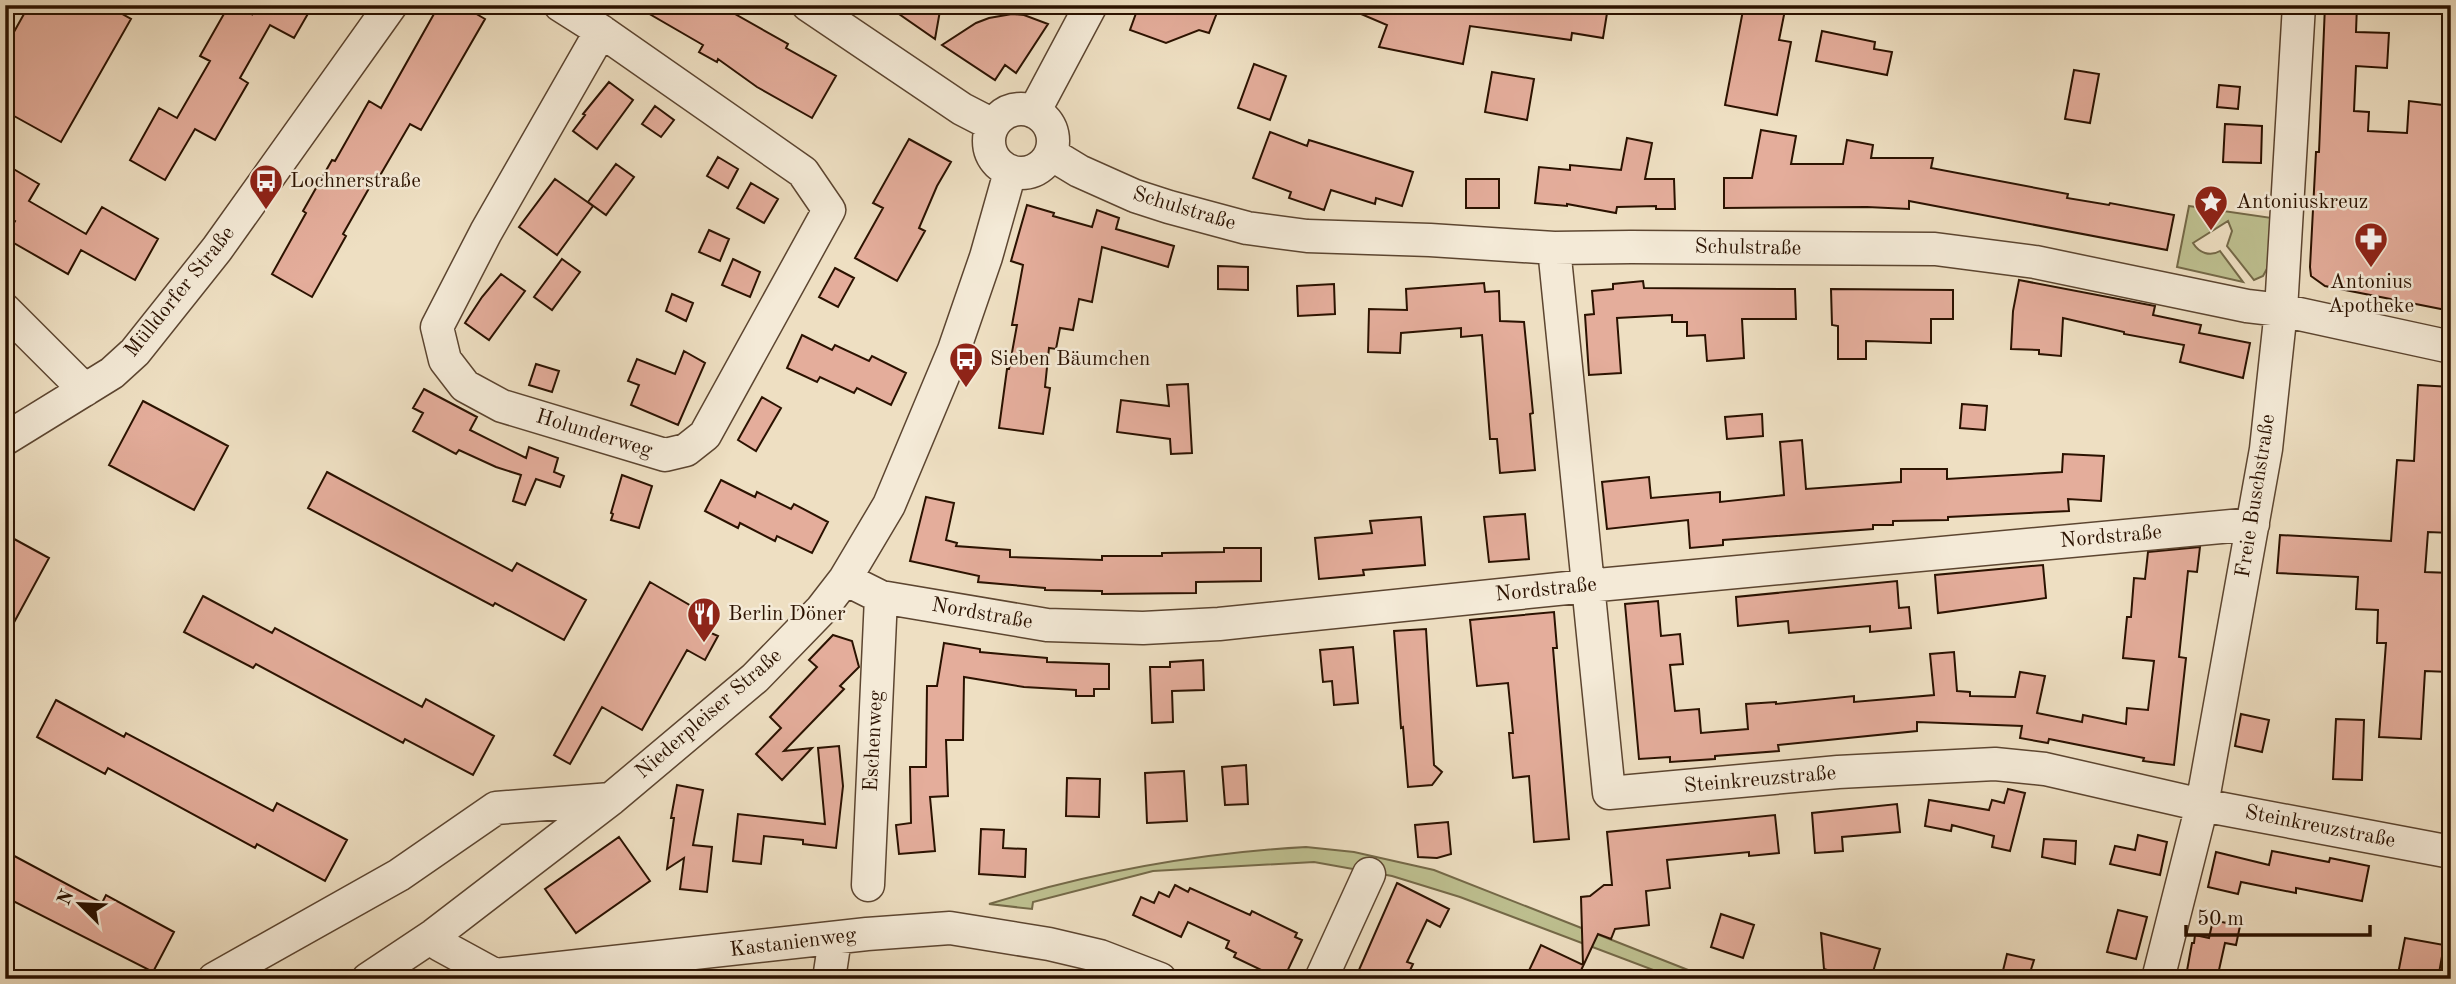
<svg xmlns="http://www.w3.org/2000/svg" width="2456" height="984" font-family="'Old Standard TT',serif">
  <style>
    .green { fill: #bec090; stroke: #746948; stroke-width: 2 }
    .building { fill: #e4ad9b; stroke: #2b1200; stroke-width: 2 }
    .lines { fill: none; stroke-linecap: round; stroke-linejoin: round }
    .minor-casing { stroke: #5c4530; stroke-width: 35 }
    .minor { stroke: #f4ead7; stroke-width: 32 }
    .labels { text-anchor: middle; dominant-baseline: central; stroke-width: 5; stroke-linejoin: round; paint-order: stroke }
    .poi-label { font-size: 21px; fill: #2b1200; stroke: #f4ead7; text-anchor: start }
    .street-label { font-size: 21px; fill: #2b1200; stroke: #f4ead7 }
  </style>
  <rect width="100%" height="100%" fill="#eedfc2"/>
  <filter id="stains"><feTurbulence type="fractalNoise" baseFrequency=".00286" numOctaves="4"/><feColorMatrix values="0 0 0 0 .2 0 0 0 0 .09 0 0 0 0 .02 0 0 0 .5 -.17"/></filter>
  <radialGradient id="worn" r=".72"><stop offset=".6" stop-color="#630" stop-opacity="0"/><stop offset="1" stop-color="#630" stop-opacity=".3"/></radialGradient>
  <path class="green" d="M2189 206 2272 218 2269 265 2263 276 2254 280 2227 246 2232 231 2228 221 2193 243C2199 253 2210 257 2220 251L2243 282 2177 267Z
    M1306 847 1354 852 1434 870 1711 979H1677L1460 897 1392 876 1314 862 1153 871 1033 902 1032 909 989 904C1093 872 1198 853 1306 847Z"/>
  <path class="building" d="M29 5H106L131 19 61 142 5 111V48Z
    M229 5H237L253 15 237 5H313L294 38 270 25 240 78 248 83 215 140 195 129 165 180 130 160 159 108 177 118 210 61 200 56Z
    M439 5H461L485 19 421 130 410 124 375 184 372 183 343 234 346 236 312 297 272 274 306 213 303 211 332 160 335 161 369 101 381 108Z
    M634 5H719L788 44 786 48 836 76 812 118 757 87 718 59 717 62 699 52 703 45Z
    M886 5H941L935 39Z
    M1139 5H1220L1209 33 1199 30 1166 43 1130 30Z
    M1340 5H1597L1608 7 1603 38 1572 33 1571 40 1470 26 1463 64 1379 47 1387 25Z
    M1744 5H1786L1779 40 1791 42 1777 115 1725 105Z
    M2325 5H2357L2356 32 2389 33 2387 68 2356 66 2354 111 2369 112 2368 131 2407 133 2409 101 2451 106V311L2325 286 2311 276 2310 267 2316 152H2319Z
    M1012 14 1024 15 1048 24 1016 73 1005 65 995 80 942 45 976 23 989 18Z
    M1822 31 1875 42 1874 49 1892 52 1887 75 1816 61Z
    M1254 64 1286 76 1270 120 1238 108Z
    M2074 70 2099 74 2090 123 2065 119Z
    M1492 72 1534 79 1527 120 1485 112Z
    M609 82 633 100 597 149 573 131 585 115 583 114Z
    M2219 85 2240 87 2238 109 2217 107Z
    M655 106 674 120 661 137 642 124Z
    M2225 124 2262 126 2261 163 2223 162Z
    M1761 130 1796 136 1791 164H1843L1847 140 1873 145 1871 158H1933L1931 168 2068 194 2067 198 2109 205 2110 203 2174 215 2167 250 1909 201V209L1867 207 1724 208V178H1752Z
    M1270 132 1307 146 1309 140 1413 172 1402 206 1376 198 1375 204 1331 190 1324 210 1289 198 1291 192 1253 178Z
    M1627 138 1652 143 1645 179H1674L1675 209H1656V206L1617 207 1616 213 1567 204V206L1535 203 1539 167 1570 170V165L1621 170Z
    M909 139 951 162 937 186 919 228 925 231 897 281 855 258 883 208 873 203Z
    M718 157 738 169 728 188 707 176Z
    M5 164 39 184 29 201 86 234 102 207 158 239 135 280 81 250 68 274 5 238 15 221 5 215Z
    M616 164 634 177 606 215 588 202Z
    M555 179 593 206 557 255 519 227Z
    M1466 179H1499V208H1466Z
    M751 183 778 199 764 223 737 208Z
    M1027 205 1054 213 1053 216 1092 227 1097 210 1119 218 1116 229 1174 246 1168 267 1102 247 1092 302 1079 299 1073 330 1060 328 1056 349 1049 348 1045 387 1050 388 1043 434 999 428 1007 369H1009L1017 325H1012L1023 265 1011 261Z
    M709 230 729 239 720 261 699 252Z
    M562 259 580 272 552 310 534 297Z
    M733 259 760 272 750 297 722 285Z
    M1218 266 1248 267V290L1218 289Z
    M835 268 854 278 838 307 819 297Z
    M501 274 525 291 489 340 465 323 482 297Z
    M2019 280 2155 306 2153 315 2201 325 2199 333 2250 343 2243 378 2180 362 2184 345 2124 334V332L2063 318 2061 356 2039 354V350L2011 349 2013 311Z
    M1643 281 1644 288 1795 289 1796 319H1742L1744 358 1707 361 1705 335 1687 336V322H1672V315L1617 318 1621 373 1589 375 1585 315 1594 314 1592 291 1613 289V284Z
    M1484 283 1485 292 1499 291 1500 321 1524 322 1533 413 1530 414 1535 470 1500 473 1497 439H1490L1482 335 1461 337V328L1401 333 1400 353 1368 352 1369 309 1407 310 1406 289Z
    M1334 284 1335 314 1298 316 1297 286Z
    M1831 289 1953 290V319H1931V343L1866 341V359H1838V326L1832 325Z
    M672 294 693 303 686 321 666 311Z
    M802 335 832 350 835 345 869 361 872 356 906 373 891 405 857 388 854 393 820 377 817 382 787 368Z
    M684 351 705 363 678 425 631 405 639 385 628 381 637 359 675 374Z
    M536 364 559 371 552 392 529 385Z
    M1188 384 1192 453 1171 454 1170 439 1117 432 1121 400 1169 406 1167 385Z
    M2418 385 2451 387V533L2428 532 2425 572 2451 573V660L2449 672 2425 671 2421 739 2379 737 2386 643H2377L2378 610 2356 609 2358 577 2277 573 2280 535 2391 541 2397 460 2414 461Z
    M424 389 477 417 470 430 526 458 529 447 558 458 554 472 564 476 560 487 536 479 525 505 513 501 521 475 496 467 459 450 456 454 413 431 423 413 413 408Z
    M762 397 781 408 756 451 738 440Z
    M143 401 228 446 194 510 109 465Z
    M1962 404 1987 406 1985 430 1960 428Z
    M1762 414 1763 436 1727 439 1725 417Z
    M1802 440 1806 489 1901 482V469H1947V479L2062 472 2063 454 2104 456 2101 501 2068 499 2069 511 1948 517V520L1893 521V525H1873V529L1723 540V545L1690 548 1688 520 1607 529 1602 482 1649 477 1651 498 1720 492V502L1784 495 1780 442Z
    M327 472 512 571 517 563 586 600 564 640 495 603 493 606 308 508Z
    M622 475 652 486 639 528 611 520 613 514 611 513Z
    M721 480 755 497 757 492 791 509 794 504 828 522 812 553 777 536 775 541 740 523 738 528 705 511Z
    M926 497 954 503 946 540 957 543 956 546 1010 550V557L1102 560V556H1162V553L1224 552V548H1261V581L1196 582V593L1102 594V591L1045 590V588L978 582 979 576 910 561Z
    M1525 514 1529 559 1489 562 1484 517Z
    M1421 517 1425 565 1363 570 1364 575 1319 579 1315 538 1372 533 1370 521Z
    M5 534 49 558 5 639Z
    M2200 547 2197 572 2188 571 2179 657 2186 658 2174 765 2143 761 2144 758 2049 739 2048 743 2020 738 2022 726 1917 722V731L1778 745 1779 751 1715 756V759L1670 762V757L1639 759 1625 604 1658 601 1661 636 1680 634 1683 664 1670 665 1675 711 1699 709 1701 733 1748 729 1746 704 1776 702V704L1854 696V702L1934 695 1930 654 1954 652 1957 691 1970 692V696L2015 697 2020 672 2045 676 2037 713 2082 722 2083 715 2126 724 2127 708 2148 710 2154 661 2123 658 2127 617H2131L2134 578 2145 579 2148 552Z
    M2043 565 2046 598 1938 613 1935 575Z
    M1897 581 1899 608 1909 607 1911 628 1870 632V626L1789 633 1788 621 1738 626 1736 597Z
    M650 582 717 621 711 633 718 636 705 660 687 650 642 730 602 707 570 764 554 755Z
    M203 596 272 633 275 628 422 707 426 699 494 736 473 775 405 739 403 743 256 664 253 668 184 632Z
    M1554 612 1557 648H1553L1569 839 1534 842 1529 776 1513 778 1509 733H1513L1508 683 1477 686 1470 620Z
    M1426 629 1434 765 1442 772 1432 785 1408 787 1403 727 1401 728 1394 631Z
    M833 635 852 641 859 667 840 686 844 689 784 751 812 748 782 780 756 754 781 728 770 717 817 667 809 660Z
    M944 643 980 649V652L1047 658V662L1109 664V689H1094V696H1076V690L1024 687 964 677 963 740H946L948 796 930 797 935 851 899 854 896 825 911 823 910 767H926L927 686H937Z
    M1353 647 1358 703 1334 705 1332 681 1323 682 1320 650Z
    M1203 660 1204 690 1172 691 1173 722 1152 723 1150 667H1170V662Z
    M56 700 124 737 126 733 273 811 277 803 347 840 325 881 257 844 255 848 108 768 105 774 37 737Z
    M2241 714 2269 720 2262 752 2235 746Z
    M2336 719 2364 720 2362 780 2333 779Z
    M839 746 843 786 836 848 803 844V840L764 836 761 864 733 861 738 814 825 824 818 748Z
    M1246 765 1248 804 1225 805 1222 767Z
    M1184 771 1187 821 1147 823 1145 773Z
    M1067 778 1100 779 1099 817 1066 816Z
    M677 785 703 790 693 845 712 847 707 892 680 889 684 858 667 869 674 818H671Z
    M2008 789 2025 793 2010 851 1992 847 1994 836 1952 825 1951 831 1925 826 1929 800 1989 810 1992 800 2004 803Z
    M1897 804 1900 832 1842 837 1843 851 1815 853 1812 813Z
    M1775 815 1779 853 1749 856V852L1667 860 1670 888 1646 891 1649 925 1615 929 1611 939 1598 934 1577 979H1525L1541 945 1583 965 1581 897 1590 896 1604 885H1612L1607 832Z
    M1448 822 1451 854 1437 858 1418 857 1415 825Z
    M981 829 1004 830 1003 848 1026 849 1025 877 979 874Z
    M2138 835 2167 842 2160 875 2110 864 2115 846 2135 850Z
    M619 837 650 881 576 933 545 889Z
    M2044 839 2076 841 2075 864 2042 857Z
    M5 851 102 903 106 895 174 932 153 972 5 897Z
    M2272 851 2329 862 2330 858 2369 866 2362 901 2296 888V893L2241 882 2238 894 2208 887 2216 852 2269 865Z
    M1397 883 1449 909 1440 927 1427 920 1407 962 1413 964 1406 979H1355Z
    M1175 885 1188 892 1190 888 1250 915 1252 911 1297 933 1295 937 1302 940 1285 976 1275 972 1274 976 1234 957 1236 953 1226 948 1229 941 1188 922 1181 937 1133 915 1141 897 1154 903 1159 892 1169 897Z
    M2118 910 2147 917 2136 959 2107 952Z
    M1721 914 1754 925 1743 958 1711 947Z
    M2213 920 2240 926 2236 945 2225 943 2217 979 2186 976 2192 943H2194L2195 935 2209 938Z
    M1821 933 1880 949 1872 975 1864 972 1863 979H1839L1840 974 1824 969Z
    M2405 938 2444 945 2438 979H2397Z
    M2007 954 2034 960 2028 979H2001Z"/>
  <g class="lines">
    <g class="minor-casing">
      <path id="minor" d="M560 5 601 31 803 172 829 210 705 435 686 450 665 455 502 406 465 386 445 360 437 327 486 232 601 31
        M808 5 962 109 993 125
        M989 141a32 32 0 1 1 64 0a32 32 0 1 1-64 0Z
        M1034 112 1091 5
        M1051 154 1079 171 1135 196 1169 207 1247 228 1307 236 1430 240 1554 248 1631 247 1935 249 2035 262 2247 306 2281 310 2451 347
        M1554 248 1609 793 1838 772 1995 764 2045 769 2202 805 2451 852
        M5 310 85 390
        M5 439 112 373 135 352 217 249 391 5
        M845 579 881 597 1047 625 1143 628 1219 624 1587 586 2253 524
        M868 885 881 597
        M434 935 440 945 495 975 867 934 950 928 1049 944 1100 956 1160 979
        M214 979 399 875 496 808 611 799
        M368 979 434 935 611 799 755 678 821 610 845 579 889 505 954 350 986 257 1010 172
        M829 979 835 939
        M1321 979 1369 874
        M2158 979 2202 805 2266 449 2281 310 2299 5"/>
    </g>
    <use href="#minor" class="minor"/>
  </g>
  <defs>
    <g id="bus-pin" transform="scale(1.75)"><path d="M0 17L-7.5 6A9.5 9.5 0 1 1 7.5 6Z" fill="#8f2418" stroke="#f4ead7"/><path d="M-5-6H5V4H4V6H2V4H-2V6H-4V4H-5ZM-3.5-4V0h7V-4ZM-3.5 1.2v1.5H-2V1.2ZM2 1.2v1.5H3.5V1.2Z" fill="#fff"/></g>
    <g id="sight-pin" transform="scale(1.75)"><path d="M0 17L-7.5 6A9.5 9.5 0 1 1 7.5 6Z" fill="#8f2418" stroke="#f4ead7"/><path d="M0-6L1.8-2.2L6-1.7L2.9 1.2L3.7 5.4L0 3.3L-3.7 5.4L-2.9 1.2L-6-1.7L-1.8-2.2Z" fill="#fff"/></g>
    <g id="pharmacy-pin" transform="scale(1.75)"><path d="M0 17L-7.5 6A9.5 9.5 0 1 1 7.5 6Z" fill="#8f2418" stroke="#f4ead7"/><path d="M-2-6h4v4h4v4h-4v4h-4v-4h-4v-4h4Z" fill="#fff"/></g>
    <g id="restaurant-pin" transform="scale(1.75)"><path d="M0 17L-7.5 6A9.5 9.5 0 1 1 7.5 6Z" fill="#8f2418" stroke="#f4ead7"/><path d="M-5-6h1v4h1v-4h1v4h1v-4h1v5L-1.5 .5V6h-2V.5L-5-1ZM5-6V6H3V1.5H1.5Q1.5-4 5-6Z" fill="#fff"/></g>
  </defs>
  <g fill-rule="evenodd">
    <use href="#bus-pin" x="266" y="181"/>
    <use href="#sight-pin" x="2211" y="202"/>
    <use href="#pharmacy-pin" x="2371" y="239"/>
    <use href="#bus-pin" x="966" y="359"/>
    <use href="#restaurant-pin" x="704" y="614"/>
  </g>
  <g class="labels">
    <g class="poi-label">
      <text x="290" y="181">Lochnerstraße</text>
      <text x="2236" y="202">Antoniuskreuz</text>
      <text x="2371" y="282" text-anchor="middle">Antonius<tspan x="2371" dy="24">Apotheke</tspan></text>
      <text x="990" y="359">Sieben Bäumchen</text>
      <text x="728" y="614">Berlin Döner</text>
    </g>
    <g class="street-label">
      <text transform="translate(1184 209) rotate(17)">Schulstraße</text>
      <text transform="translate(1748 248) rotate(1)">Schulstraße</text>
      <text transform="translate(180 292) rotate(-51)">Mülldorfer Straße</text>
      <text transform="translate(594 434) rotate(17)">Holunderweg</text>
      <text transform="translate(2256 496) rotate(-81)">Freie Buschstraße</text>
      <text transform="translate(2111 537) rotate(-5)">Nordstraße</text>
      <text transform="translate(1546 590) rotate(-6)">Nordstraße</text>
      <text transform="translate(982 614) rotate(10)">Nordstraße</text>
      <text transform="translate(709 714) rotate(-41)">Niederpleiser Straße</text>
      <text transform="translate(874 741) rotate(-87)">Eschenweg</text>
      <text transform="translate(1760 780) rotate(-5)">Steinkreuzstraße</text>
      <text transform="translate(2320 827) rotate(11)">Steinkreuzstraße</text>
      <text transform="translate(793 943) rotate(-7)">Kastanienweg</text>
    </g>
  </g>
  <rect width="2456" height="984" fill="none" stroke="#eedfc2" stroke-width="28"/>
  <rect x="7" y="7" width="2442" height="970" fill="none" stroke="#2b1200" stroke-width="3.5"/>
  <rect x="14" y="14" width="2428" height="956" fill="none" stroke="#2b1200" stroke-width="2"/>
  <g transform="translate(80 904) rotate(294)" stroke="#f4ead7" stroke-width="5" paint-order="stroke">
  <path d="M0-5L12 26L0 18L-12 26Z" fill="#2b1200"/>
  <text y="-10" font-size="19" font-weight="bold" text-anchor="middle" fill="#2b1200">N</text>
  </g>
  <path d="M2186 925v10h184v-10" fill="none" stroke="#2b1200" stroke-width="3.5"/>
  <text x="2197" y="925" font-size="21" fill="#2b1200" stroke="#f4ead7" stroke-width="5" paint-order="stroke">50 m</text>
  <rect width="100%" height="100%" filter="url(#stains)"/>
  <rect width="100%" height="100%" fill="url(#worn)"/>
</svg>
